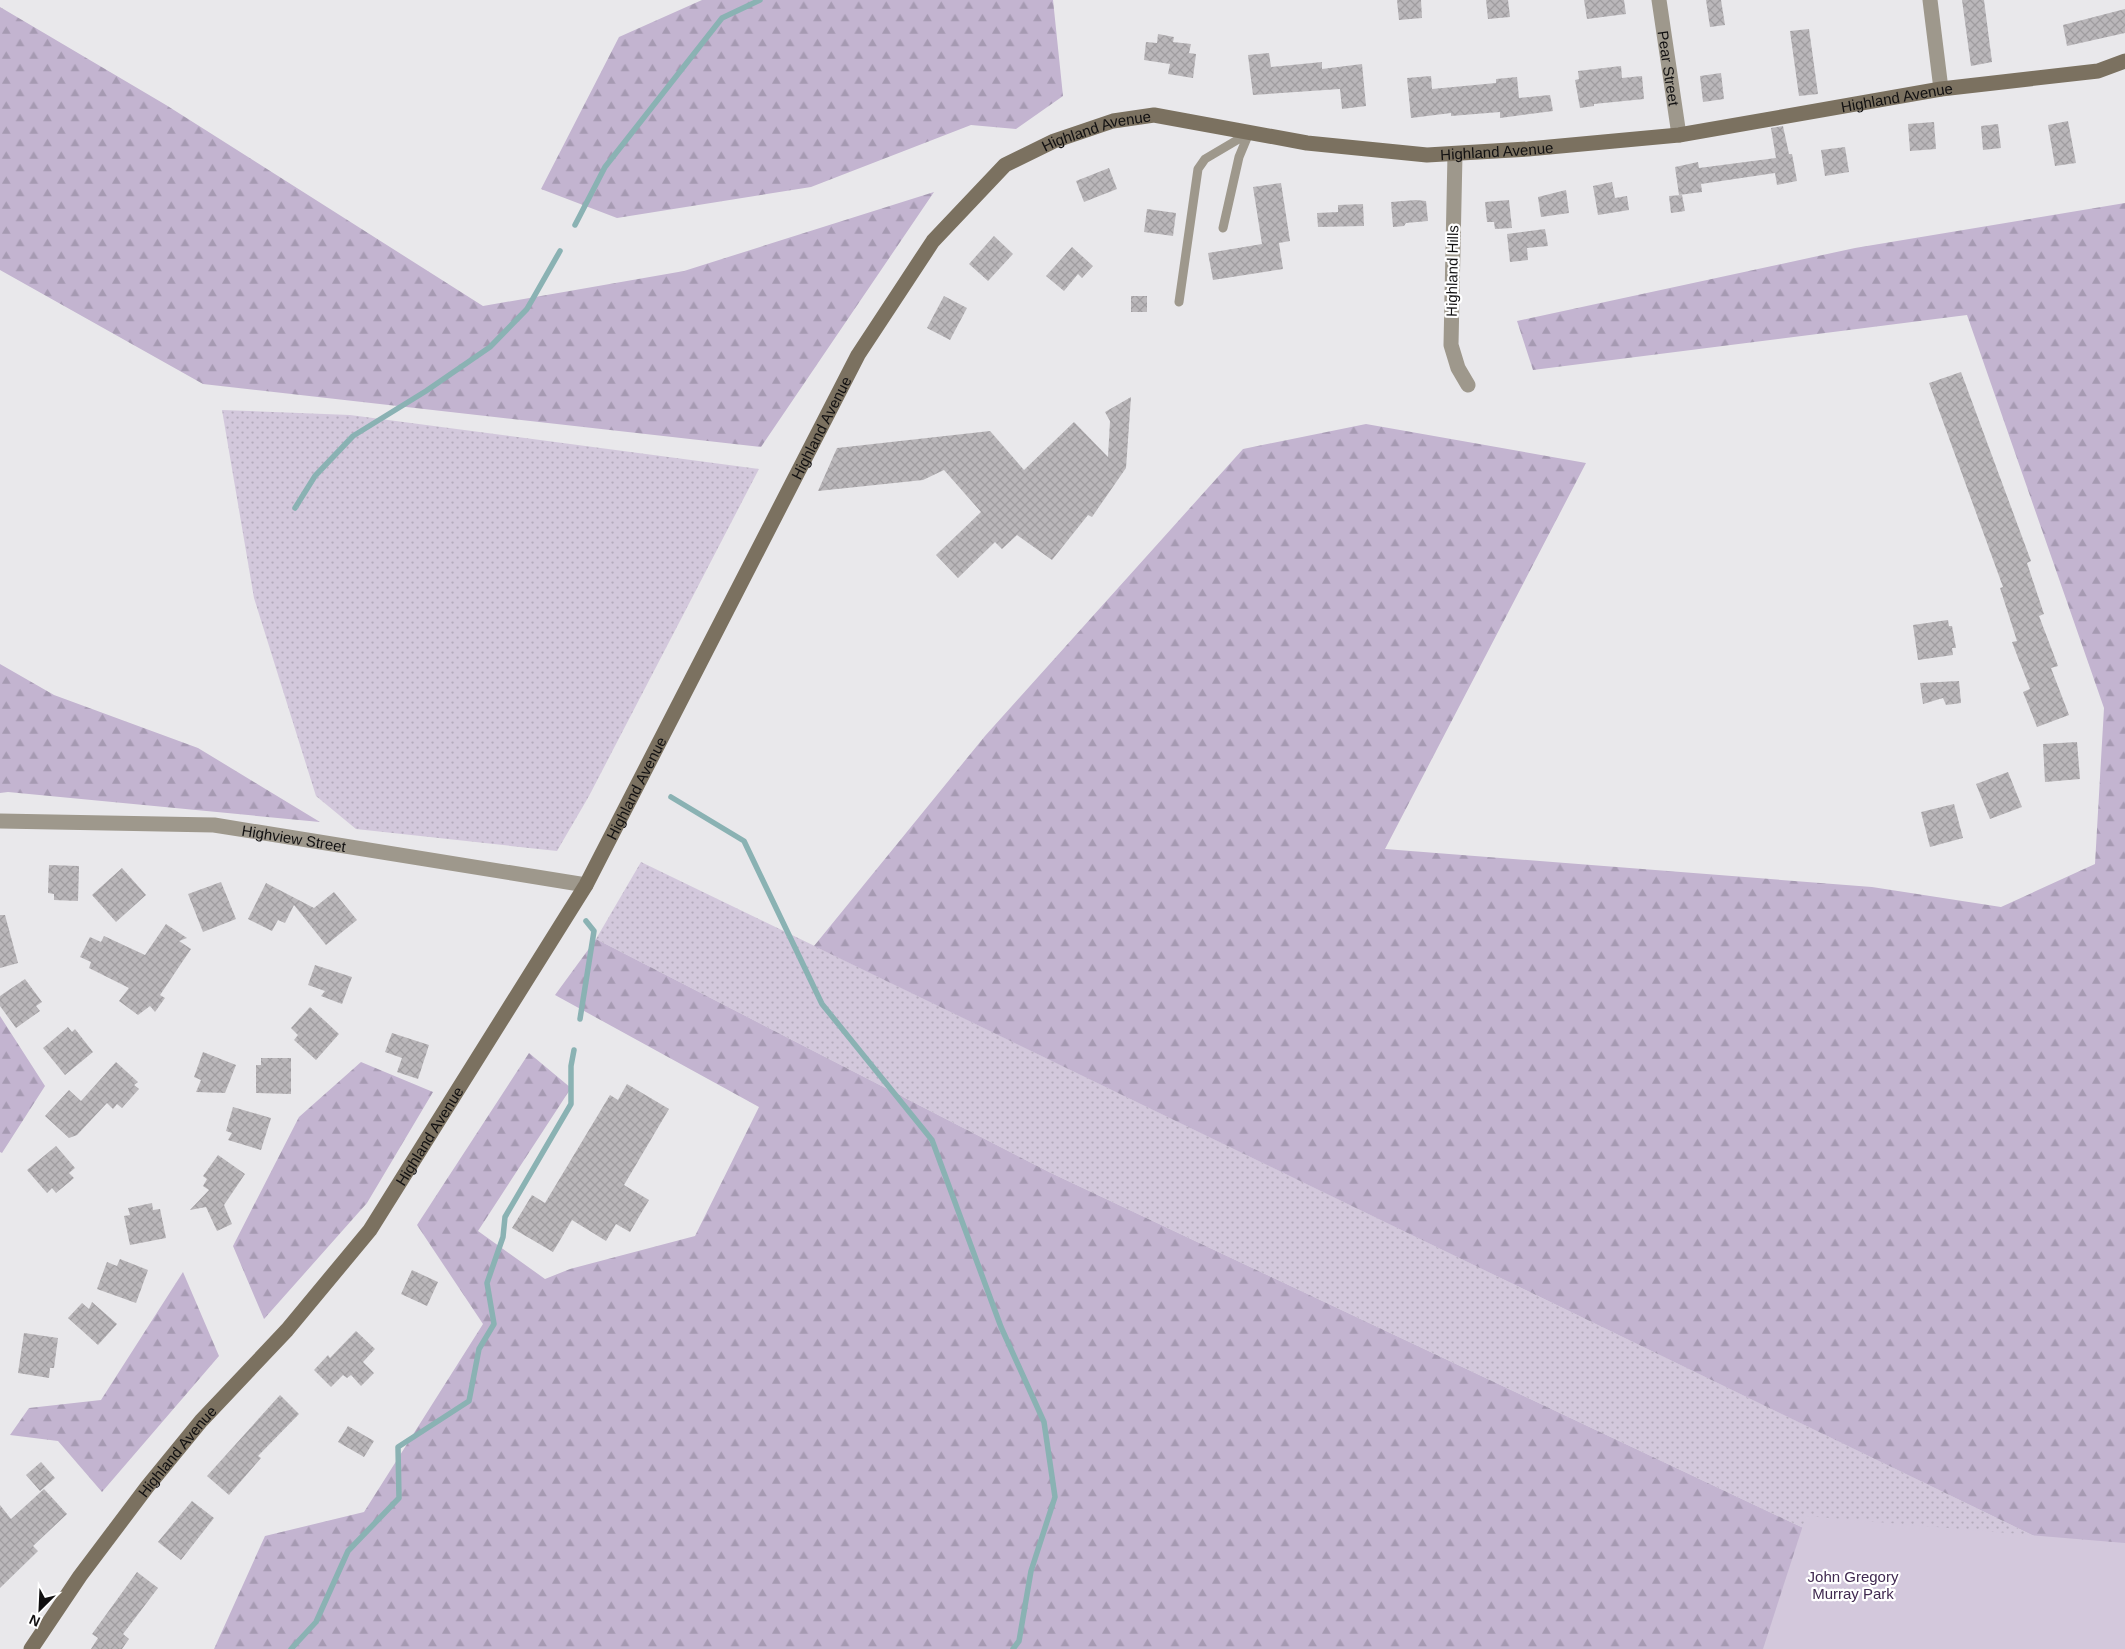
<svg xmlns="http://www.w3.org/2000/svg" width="2125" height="1649" font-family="Helvetica,sans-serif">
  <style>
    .grass { fill: url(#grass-dots) }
    .forest { fill: url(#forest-firs) }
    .park { fill: #d3c8dc }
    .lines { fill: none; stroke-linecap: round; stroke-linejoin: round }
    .stream { stroke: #8ab2b3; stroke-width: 5.5 }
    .building { fill: url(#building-cross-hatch) }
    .lane { stroke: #9e988c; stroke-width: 9 }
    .street { stroke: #9e988c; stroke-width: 15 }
    .secondary { stroke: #7b7160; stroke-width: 15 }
    .labels { text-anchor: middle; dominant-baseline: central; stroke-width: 4.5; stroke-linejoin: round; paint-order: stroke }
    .street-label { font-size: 15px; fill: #111011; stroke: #fff }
    .park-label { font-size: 15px; fill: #402950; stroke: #fff }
  </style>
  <defs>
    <pattern id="grass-dots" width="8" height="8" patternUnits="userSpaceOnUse" patternTransform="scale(1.25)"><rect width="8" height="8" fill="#d3c8dc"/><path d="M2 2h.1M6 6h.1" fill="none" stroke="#b4abbc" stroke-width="1.8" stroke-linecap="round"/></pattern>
    <pattern id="forest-firs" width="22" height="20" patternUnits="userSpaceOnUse" patternTransform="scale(1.25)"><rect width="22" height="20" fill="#c3b4d0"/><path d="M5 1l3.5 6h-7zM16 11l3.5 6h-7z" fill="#a69ab2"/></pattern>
    <pattern id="building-cross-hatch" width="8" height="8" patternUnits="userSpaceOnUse" patternTransform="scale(1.25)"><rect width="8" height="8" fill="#bab7ba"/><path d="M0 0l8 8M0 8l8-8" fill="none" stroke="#9f9c9f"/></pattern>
  </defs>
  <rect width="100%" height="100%" fill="#e9e8eb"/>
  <path class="grass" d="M222 410 350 415 759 469 589 796 557 851 356 829 316 796 254 598Z
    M641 862 2125 1580V1649H2060L1049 1172 596 939Z"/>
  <path class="forest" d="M702 0H1053L1063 96 1016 129 971 125 811 187 617 218 541 189 619 37Z
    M0 7 166 105 483 306 684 271 934 192 761 447 203 384 0 270Z
    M2125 203V1580L814 946 985 736 1243 449 1366 424 1586 463 1385 849 1872 887 2001 907 2095 864 2104 708 1967 315 1533 370 1517 321 1855 248Z
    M0 664 54 695 198 748 320 822 8 792 0 793Z
    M596 939 1049 1172 2060 1649H214L265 1536 364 1512 483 1324 417 1225 529 1053 571 1088 478 1231 545 1279 570 1269 695 1236 759 1107 555 995Z
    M0 1016 45 1086 2 1153 0 1152Z
    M361 1062 433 1092 367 1203 264 1319 233 1246 299 1117Z
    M183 1272 219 1356 102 1492 58 1441 10 1435 29 1408 101 1400Z"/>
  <path class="park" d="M1806 1516 2125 1543V1649H1763Z"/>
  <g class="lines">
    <path class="stream" d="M575 225 605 167 722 18 760 0
      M295 508 315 476 353 436 426 391 490 347 527 309 560 251
      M671 797 744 841 822 1004 932 1140 1001 1327 1044 1422 1055 1497 1031 1571 1019 1641 1013 1649
      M580 1019 594 931 586 921
      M291 1649 316 1622 348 1551 399 1498 398 1447 469 1401 479 1349 494 1324 487 1283 503 1237 505 1217 571 1104V1066L574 1050"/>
  </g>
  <path class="building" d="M1397 0H1421L1422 18 1399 20Z
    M1486 0H1508L1510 17 1488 19Z
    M1584 0H1624L1626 14 1587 19Z
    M1706 0H1721L1725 25 1710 27Z
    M1962 0H1984L1992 62 1971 66Z
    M2125 9V33L2067 46 2063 25Z
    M1809 29 1818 94 1799 96 1790 31Z
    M1158 34 1174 37 1173 42 1191 44 1189 53 1196 54 1193 78 1168 74 1170 64 1144 60 1146 42 1157 43Z
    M1269 53 1271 67 1322 62V69L1362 64 1366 106 1342 109 1340 89 1253 95 1248 55Z
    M1621 66 1622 78 1642 76 1644 99 1594 104V106L1580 108 1575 80 1579 79 1578 71Z
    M1721 73 1724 99 1703 102 1700 76Z
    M1431 76 1432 89 1496 83V79L1517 77 1519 98 1550 95 1553 111 1500 118V112L1451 116V113L1411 118 1407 78Z
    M2068 121 2076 163 2055 166 2048 125Z
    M1934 122 1936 149 1910 151 1908 124Z
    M1998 124 2001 148 1983 150 1981 126Z
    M1783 126 1789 154H1792L1797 181 1777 185 1775 173 1701 184 1702 192 1679 195 1675 167 1698 162 1699 168 1776 158 1771 128Z
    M1845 147 1849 172 1825 176 1821 150Z
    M1109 168 1117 189 1084 202 1076 181Z
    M1612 182 1615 198 1627 196 1629 210 1598 215 1593 186Z
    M1281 183 1290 241 1279 243 1283 269 1213 280 1208 253 1262 244 1253 187Z
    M1566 190 1569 213 1541 217 1538 197Z
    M1682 195 1685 211 1671 213 1669 196Z
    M1416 200 1426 201 1428 221 1406 223 1404 226 1393 227 1391 202Z
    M1509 200 1512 228 1495 229 1494 222H1487L1485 202Z
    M1363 204 1364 226 1318 227 1317 213 1338 212V205Z
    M1147 209 1176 213 1173 236 1144 232Z
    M1545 229 1548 246 1527 248 1528 260 1510 262 1507 234Z
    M994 236 1013 254 988 281 969 264Z
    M1072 247 1093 266 1082 278 1078 274 1064 291 1046 276Z
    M944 296 967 308 950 340 927 328Z
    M1131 296H1147V312H1131Z
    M1961 372 2031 561 2027 563 2044 614 2039 616 2058 666 2051 668 2069 715 2037 727 2023 692 2030 689 2012 642 2017 641 2000 588 2003 587 1929 383Z
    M1131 397 1126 468 1092 517 1088 515 1052 560 1017 535 1002 549 995 542 958 578 936 555 981 512 944 470 923 480 818 491 837 448 990 431 1024 470 1074 422 1108 457 1110 421 1105 412Z
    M1948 620 1949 626H1952L1956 648H1952L1953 655 1918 660 1913 625Z
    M1959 681 1961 703 1946 705 1943 698 1923 704 1920 683Z
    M2077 742 2080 779 2045 782 2043 744Z
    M2008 772 2022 807 1990 819 1976 784Z
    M1954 804 1963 838 1930 847 1921 812Z
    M49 865 79 866 78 901 54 900V894L48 893Z
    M122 868 146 895 116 922 92 895Z
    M221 882 236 919 203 932 188 894Z
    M266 883 314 908 334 892 357 920 326 945 294 905 285 923 278 920 272 931 248 919Z
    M0 915H5L18 963 0 968Z
    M166 924 187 938 179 941 191 949 160 995 165 998 155 1012 150 1006 138 1015 119 1001 129 988 89 968 91 962 80 957 90 937 101 942 104 936 145 955Z
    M315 965 352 977 342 1004 321 996 325 991 308 985Z
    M25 979 42 1002 36 1006 40 1011 16 1028 0 1006V996Z
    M310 1007 339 1034 316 1060 294 1040 298 1035 291 1028Z
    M68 1027 72 1032 75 1029 93 1052 65 1075 43 1048Z
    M392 1033 429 1045 418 1079 397 1072 402 1058 385 1052Z
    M203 1052 236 1065 225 1093 196 1092 201 1080 194 1077Z
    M261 1058H291V1094L256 1093V1065H261Z
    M116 1062 138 1082 134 1085 139 1089 122 1108 117 1104 113 1109 107 1103 77 1135 69 1138 45 1116 69 1090 81 1101Z
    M627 1084 669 1109 624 1185 649 1200 630 1232 616 1224 606 1241 572 1220 553 1252 512 1228 532 1195 545 1203 610 1095 618 1100Z
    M233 1107 271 1118 261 1150 228 1140 232 1133 226 1131Z
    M56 1146 75 1168 69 1173 74 1178 56 1193 52 1188 47 1193 27 1170Z
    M218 1155 245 1174 224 1205 232 1224 217 1231 206 1207 190 1210 209 1190 203 1186 207 1179 203 1176Z
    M152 1203 153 1210 160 1209 166 1238 130 1245 124 1216 130 1215 128 1208Z
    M120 1259 148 1270 136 1303 97 1289 107 1262 117 1266Z
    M412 1270 438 1282 427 1306 401 1294Z
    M92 1302 117 1324 98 1345 68 1318 82 1303 89 1309Z
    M356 1331 375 1349 363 1362 374 1373 361 1386 351 1375 347 1378 343 1375 331 1387 314 1370 328 1355 330 1358Z
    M24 1333 58 1338 54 1368H50L49 1378 18 1373Z
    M280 1395 299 1414 258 1456 261 1458 229 1495 207 1476Z
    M348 1426 374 1441 364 1457 338 1442Z
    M41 1462 55 1478 40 1491 26 1475Z
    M44 1489 67 1514 33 1546 38 1551 0 1588V1505L11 1519Z
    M192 1501 214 1518 181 1560 158 1542Z
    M137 1572 158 1588 123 1634 129 1639 122 1649H91L98 1638 92 1634Z"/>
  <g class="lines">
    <path class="lane" d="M1223 228 1239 157 1249 133
      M1179 302 1198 169 1205 159 1249 133"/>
    <g class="street">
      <path id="s1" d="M1659 0 1679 135"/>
      <path d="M1930 0 1941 89"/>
      <path d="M1455 154 1451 345 1458 368 1468 385"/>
      <path id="s2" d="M0 821 214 825 586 885"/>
    </g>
    <path class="secondary" id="s3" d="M31 1649 80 1576 147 1487 201 1421 287 1330 370 1230 586 885 858 355 933 241 1005 165 1054 141 1113 121 1154 115 1307 143 1427 155 1528 149 1679 135 1941 89 2098 71 2125 61"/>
  </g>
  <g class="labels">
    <g class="street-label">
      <text stroke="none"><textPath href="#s1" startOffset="69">Pear Street</textPath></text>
      <text stroke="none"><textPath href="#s3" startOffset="2692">Highland Avenue</textPath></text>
      <text stroke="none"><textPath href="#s3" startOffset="1882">Highland Avenue</textPath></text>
      <text stroke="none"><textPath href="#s3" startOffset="2288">Highland Avenue</textPath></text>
      <text transform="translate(1452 271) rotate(-89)">Highland Hills</text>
      <text stroke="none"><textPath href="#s3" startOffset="1461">Highland Avenue</textPath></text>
      <text stroke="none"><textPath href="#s3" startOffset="1056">Highland Avenue</textPath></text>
      <text stroke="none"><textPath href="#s2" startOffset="295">Highview Street</textPath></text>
      <text stroke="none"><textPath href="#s3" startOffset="651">Highland Avenue</textPath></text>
      <text stroke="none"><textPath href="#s3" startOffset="246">Highland Avenue</textPath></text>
    </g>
    <g class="park-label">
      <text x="1853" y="1576">John Gregory<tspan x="1853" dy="17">Murray Park</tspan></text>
    </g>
  </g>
  <g transform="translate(40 1609) rotate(204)" stroke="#ffffff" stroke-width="4" paint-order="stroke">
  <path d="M0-4L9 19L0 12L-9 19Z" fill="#111011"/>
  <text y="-8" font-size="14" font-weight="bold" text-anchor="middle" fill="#111011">N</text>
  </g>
</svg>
